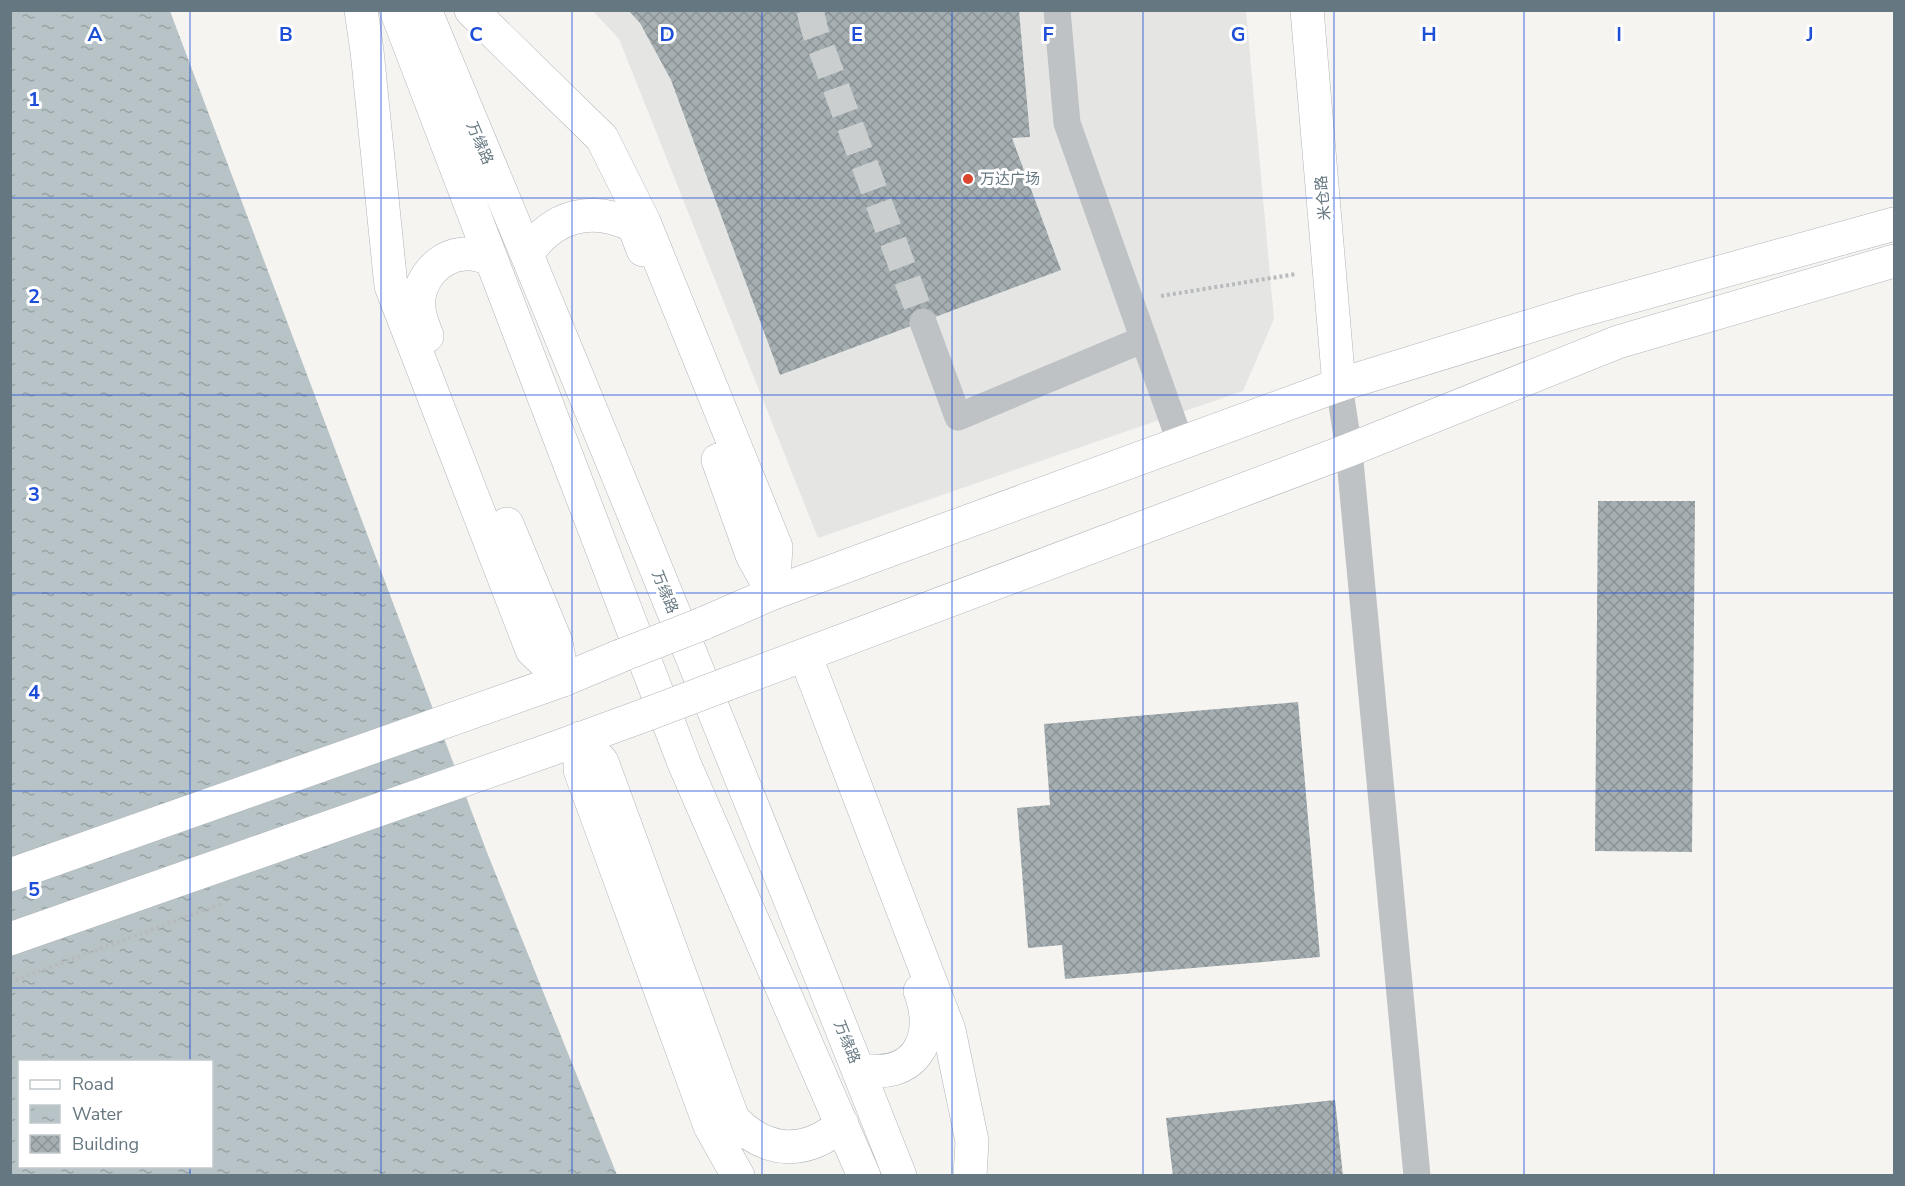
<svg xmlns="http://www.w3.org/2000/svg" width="1905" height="1186" font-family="'Nunito Sans','Noto Sans SC',sans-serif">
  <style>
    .built { fill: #e5e6e4 }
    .water { fill: url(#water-ripples); fill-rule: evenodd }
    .building { fill: url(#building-cross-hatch) }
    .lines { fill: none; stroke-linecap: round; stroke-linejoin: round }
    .street-tunnel { stroke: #cacecf; stroke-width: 27; stroke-dasharray: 27 14; stroke-linecap: butt }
    .secondary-casing { stroke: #b0b6b9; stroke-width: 34 }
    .primary-casing { stroke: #b1b6b9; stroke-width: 34 }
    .path { stroke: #b8bbbd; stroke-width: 4; stroke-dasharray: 3 3; stroke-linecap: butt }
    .street { stroke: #bec2c5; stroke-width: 27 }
    .secondary { stroke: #fff; stroke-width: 33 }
    .primary { stroke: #fff; stroke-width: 33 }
    .primary-bridge-casing { stroke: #b1b6b9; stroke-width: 34; stroke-linecap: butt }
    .primary-bridge { stroke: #fff; stroke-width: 33 }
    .grid { fill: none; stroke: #1d4ed8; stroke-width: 1.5; stroke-opacity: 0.55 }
    .poi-dot { fill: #d9452d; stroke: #fff; stroke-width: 2 }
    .labels { text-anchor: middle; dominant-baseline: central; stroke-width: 6; stroke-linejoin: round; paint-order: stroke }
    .street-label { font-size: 15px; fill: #657780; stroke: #fff }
    .poi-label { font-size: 15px; fill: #657780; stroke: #fff; text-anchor: start }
    .grid-label { font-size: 20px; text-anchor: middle; font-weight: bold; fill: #1d4ed8; stroke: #fff; stroke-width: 6; stroke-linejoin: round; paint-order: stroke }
  </style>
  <defs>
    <pattern id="water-ripples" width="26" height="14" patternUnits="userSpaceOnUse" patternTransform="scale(1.5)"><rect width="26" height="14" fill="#b7c3c6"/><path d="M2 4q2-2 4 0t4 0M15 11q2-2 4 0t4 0" fill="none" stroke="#98a3a6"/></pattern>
    <pattern id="building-cross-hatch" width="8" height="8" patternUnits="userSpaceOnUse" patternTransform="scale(1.5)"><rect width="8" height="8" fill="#a5aeb1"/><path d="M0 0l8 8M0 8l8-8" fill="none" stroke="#8a9295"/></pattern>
  </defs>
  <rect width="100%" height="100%" fill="#f5f4f1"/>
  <path class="built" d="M593 11H1246L1274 319 1243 391 818 538 619 39Z"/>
  <path class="water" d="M10 11H170L488 855 617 1175H11ZM20 1062H212V1166H20Z"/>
  <path class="building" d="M628 10H1019L1030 137 1012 138 1061 270 780 375 671 80 640 23Z
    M1598 501H1695L1692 852 1595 851Z
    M1298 702 1320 957 1065 979 1062 945 1028 948 1017 808 1050 805 1044 724Z
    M1335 1100 1343 1176H1173L1166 1118Z"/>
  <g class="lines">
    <path class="street-tunnel" d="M810 10 815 31 923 322"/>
    <g class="secondary-casing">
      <path id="secondary" d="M361 10 367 51 391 286 532 650 563 680
        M396 10 684 763 864 1176
        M425 10C587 397 746 786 900 1176
        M471 10 602 138 644 222 776 547 773 593
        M1307 10 1339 385
        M527 254C553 215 592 205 634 226L643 250
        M427 336C424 327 420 319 419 309 416 282 437 256 464 254 473 253 482 256 491 259
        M718 460 752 555 773 593
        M507 524 556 642 563 680
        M805 655 949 1030 972 1141 970 1176
        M581 738 602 762 733 1119C766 1154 806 1156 842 1124
        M581 738 580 770 710 1126 738 1176
        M858 1069C913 1081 939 1041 920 991"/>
    </g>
    <g class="primary-casing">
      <path id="primary" d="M702 624 773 593 1339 385 1579 311 1894 224
        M727 684 1349 450 1618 342 1894 261
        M10 875 563 680 620 656
        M10 939 552 749 645 715"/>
    </g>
    <path class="path" d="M1161 296 1296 274
      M10 982 221 904"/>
    <path class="street" d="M1057 10 1067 123 1181 444
      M923 322 958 417 1144 339
      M1339 385 1349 450 1417 1176"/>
    <use href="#secondary" class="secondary"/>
    <use href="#primary" class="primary"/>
    <g class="primary-bridge-casing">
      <path id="primary-bridge" d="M620 656 702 624
        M645 715 727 684"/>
    </g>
    <use href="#primary-bridge" class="primary-bridge"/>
  </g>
  <path class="grid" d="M190 10V1062M381 10V1176M572 10V1176M762 10V1176M952 10V1176M1143 10V1176M1334 10V1176M1524 10V1176M1714 10V1176M10 198H1894M10 395H1894M10 593H1894M10 791H1894M10 988H1894M190 1166V1176"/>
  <circle class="poi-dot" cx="968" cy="179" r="6"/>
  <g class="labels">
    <g class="street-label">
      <text transform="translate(480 143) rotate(67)">万缘路</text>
      <text transform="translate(1323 198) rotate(-95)">米仓路</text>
      <text transform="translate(665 592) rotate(68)">万缘路</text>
      <text transform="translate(847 1042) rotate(68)">万缘路</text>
    </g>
    <g class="poi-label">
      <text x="980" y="179">万达广场</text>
    </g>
  </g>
  <g class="grid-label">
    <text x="95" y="41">A</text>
    <text x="286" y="41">B</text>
    <text x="476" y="41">C</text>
    <text x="667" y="41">D</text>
    <text x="857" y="41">E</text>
    <text x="1048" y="41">F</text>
    <text x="1238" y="41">G</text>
    <text x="1429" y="41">H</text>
    <text x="1619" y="41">I</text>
    <text x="1810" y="41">J</text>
    <text x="34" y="106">1</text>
    <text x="34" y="303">2</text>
    <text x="34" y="501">3</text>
    <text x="34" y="699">4</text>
    <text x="34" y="896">5</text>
  </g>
  <rect width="1905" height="1186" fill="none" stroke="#657780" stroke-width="24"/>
  <rect x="18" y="1060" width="195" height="108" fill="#ffffff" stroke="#c1c9cc" stroke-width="1.5"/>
  <rect x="30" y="1080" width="30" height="9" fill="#ffffff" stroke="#c1c9cc" stroke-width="1.5"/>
  <text x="72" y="1090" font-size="18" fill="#657780">Road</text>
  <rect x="30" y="1105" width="30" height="18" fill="url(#water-ripples)" stroke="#c1c9cc" stroke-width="1.5"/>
  <text x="72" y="1120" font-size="18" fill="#657780">Water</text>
  <rect x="30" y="1135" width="30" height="18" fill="url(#building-cross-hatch)" stroke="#c1c9cc" stroke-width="1.5"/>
  <text x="72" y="1150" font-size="18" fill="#657780">Building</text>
</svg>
